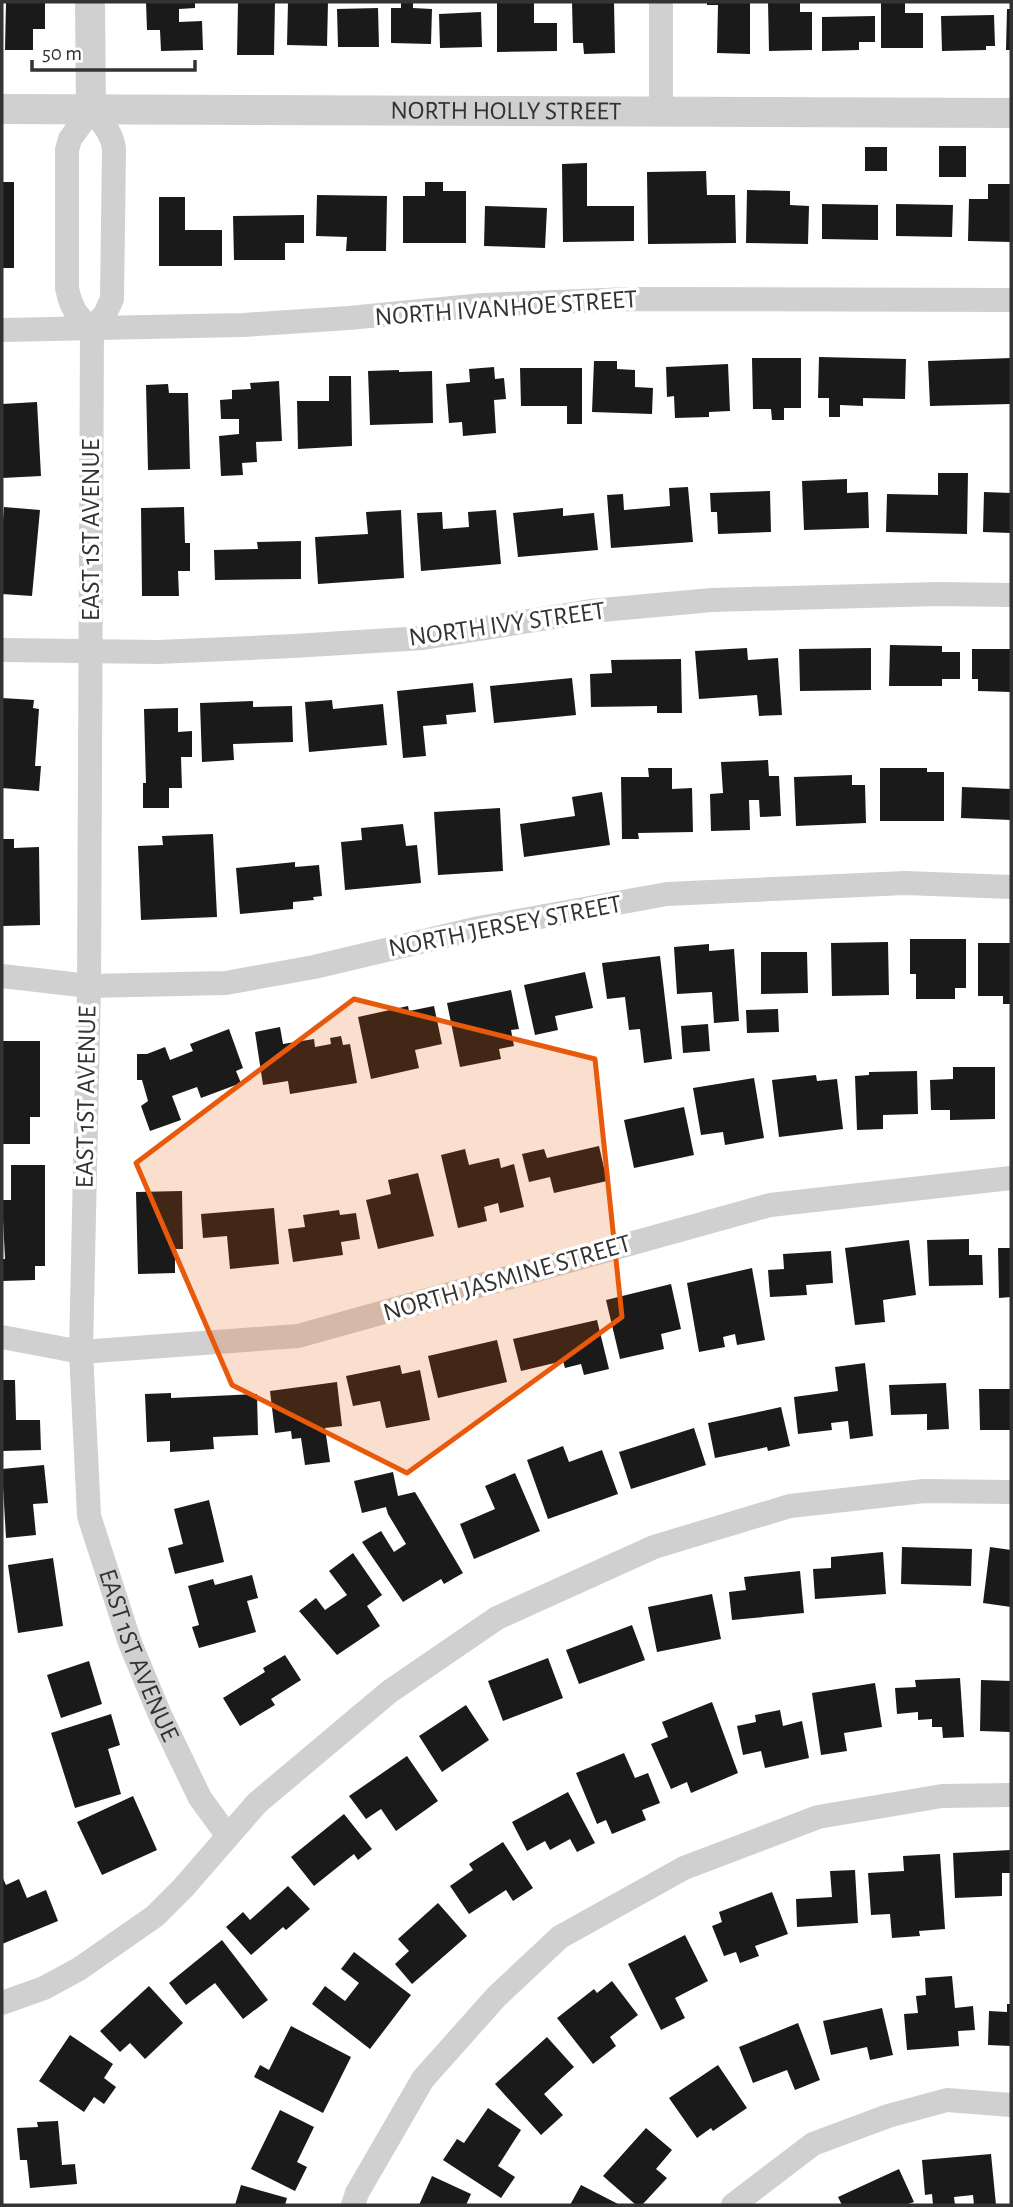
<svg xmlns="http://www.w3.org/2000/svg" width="1013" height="2207" font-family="'Alegreya Sans',sans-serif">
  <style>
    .building { fill: #1a1a1a }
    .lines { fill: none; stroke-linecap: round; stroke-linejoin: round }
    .minor { stroke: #d0d0d0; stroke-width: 24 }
    .tertiary { stroke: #d0d0d0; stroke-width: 30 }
    .marked { fill: #e8590c; fill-opacity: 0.2; stroke: #e8590c; stroke-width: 5; stroke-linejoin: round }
    .labels { text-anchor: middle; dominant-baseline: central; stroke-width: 7; stroke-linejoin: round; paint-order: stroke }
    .street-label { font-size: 26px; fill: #333; stroke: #fff }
  </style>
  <rect width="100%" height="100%" fill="#fff"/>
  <path class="building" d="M6 2H45V29H33V50H5Z
    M146 2H195V8L179 9V22L202 21 203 50 161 51 160 30H147Z
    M238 2H275L274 55H237Z
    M288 2H328L327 46 287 45Z
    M401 2H413V8L432 9 431 44 391 43V8H401Z
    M497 2H534V23H557V51L497 52Z
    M572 2H614L615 53 584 54 583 43H573Z
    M707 2H750V54L717 53 718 5H707Z
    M768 2H800V12H812V50L769 51Z
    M881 2H905V13H923V48H881Z
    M378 8 379 47H338L337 9Z
    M1007 9H1011V50H1006Z
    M481 12 482 47 440 48 439 14Z
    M994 15 995 46H986V50L942 51 941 16Z
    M875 16V42H859V50L822 51V17Z
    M939 146H966V177H939Z
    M865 147H887V171H865Z
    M587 163V206H634V241L563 242 562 164Z
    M706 171 707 195H735L736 243 648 244 647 172Z
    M2 182H14V268H2Z
    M425 182H443V191H466V243H403V196H425Z
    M988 184H1011V242L968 241 969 199H988Z
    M747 190 790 191V205L809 206 808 244 746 243Z
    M317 195 387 196 386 251H346L347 237 316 236Z
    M159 197H185V230H222V266H159Z
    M822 204 878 205V240L822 239Z
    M896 204 953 205 952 237 896 236Z
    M485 206 547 208 545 248 484 246Z
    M304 215V243H285V260H234L233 216Z
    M819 357 906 359 905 399 863 398V406L840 405V417H829V398H818Z
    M752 358H801V408H784V420H772L771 409H753Z
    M1011 358V404L930 406 928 361Z
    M594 361H617V369L635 370V387L653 388 652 414 592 412Z
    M728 364 730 411 709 412V417L675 418 674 396 667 397 666 367Z
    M494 367 495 379 504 378 506 399 494 400 496 433 463 436 462 422 449 423 446 384 470 382 469 369Z
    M520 368H582V424H567V406H521Z
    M399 370V372L432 371 433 423 370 425 368 371Z
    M329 376H351L352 446 298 449 297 401H329Z
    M279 381 282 441 256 442 257 462 242 463 243 475 221 476 219 436 239 434V419H221L220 400 232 399V390L251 389 250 383Z
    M168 384 169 393H188L190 469 148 470 146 385Z
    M37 402 41 476 2 478V404Z
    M938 473H968L967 534 886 532 887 494 938 495Z
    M847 479V493L868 492 869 528 804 530 802 481Z
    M688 487 693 542 611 548 607 495 623 494 624 510 670 506 669 488Z
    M770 491 771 532 718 534 717 512H711L710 493Z
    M984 492 1011 493V533L983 532Z
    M4 507 40 510 32 596 2 594V533Z
    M184 507 185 543H190V571H178L179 596H142L141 508Z
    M563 508V516L594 513 598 550 518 557 513 513Z
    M401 510 404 578 318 584 315 537 368 534 366 512Z
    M496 510 501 564 421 571 417 513 442 512 443 529 469 527 468 512Z
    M301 541V579L215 580 214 550 258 549 257 542Z
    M890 645 942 646V652H960V679H942V686H889Z
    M747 648 748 660 778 658 782 715 759 716 757 695 699 699 695 651Z
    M871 648V690L800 691 799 649Z
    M972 649H1011V692L978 691V679H972Z
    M681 659 682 713H657V706L591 707 590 674 612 673 611 660Z
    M572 678 576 715 494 723 490 686Z
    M473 683 476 712 446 715 447 724 423 726 426 756 403 758 397 691Z
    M2 698 34 700 33 708 39 709 35 766H41L39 791 2 788Z
    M332 700 333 709 383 704 387 745 309 752 305 702Z
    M253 701V707L292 706 293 742 233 744 234 760 202 762 200 703Z
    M178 708V732L192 731V757H181L182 788H169V808H143V783H146L144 709Z
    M768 760 769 776H779L781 816 760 817 759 800H749L750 830 711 831 710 794 723 793 721 762Z
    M648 768H672V789L692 788 693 832 638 833 639 839H622L621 777H649Z
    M880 768H927V772H944V821H880Z
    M852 775V785H865L866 823 796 826 794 777Z
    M962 787 1011 789V820L961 818Z
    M602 792 610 845 524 857 520 824 575 816 572 797Z
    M500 808 503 871 438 875 434 812Z
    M403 824 406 846 417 845 421 883 345 890 341 842 362 840 361 828Z
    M213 834 217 917 141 920 138 846 163 845 162 836Z
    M2 839H14V848L39 847 40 925 3 926Z
    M295 862V867L319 865 322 896 313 897 314 900 293 902V909L240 914 236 868Z
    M910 939H966V988H955V999H916V974H910Z
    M888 942 889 995 832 996 831 943Z
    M978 943H1011V1004H1003V996H978Z
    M709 944V951L734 949 739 1021 714 1023 712 992 677 994 674 947Z
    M761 952H807L808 993 761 994Z
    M660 956 672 1059 644 1063 640 1029 629 1030 625 997 607 999 602 963Z
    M585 972 593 1008 555 1016 558 1030 535 1035 524 985Z
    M511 990 519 1029 511 1030 514 1046 499 1049 501 1059 460 1067 447 1003Z
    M408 1006 409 1011 434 1006 442 1044 415 1050 419 1068 371 1079 358 1017Z
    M778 1009 779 1032 747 1033 746 1010Z
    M708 1024 710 1051 683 1053 681 1026Z
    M280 1027 283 1044 314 1039 315 1047 331 1044 330 1038 341 1036 343 1045 350 1044 357 1083 290 1094 288 1081 263 1085 255 1032Z
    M229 1029 243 1068 236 1071 241 1083 201 1098 197 1087 172 1096 181 1120 150 1131 141 1106 148 1101 142 1080H137V1054H147L165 1047 170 1060 193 1051 190 1044Z
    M2 1041H40V1117H30V1144H2Z
    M953 1067H995V1119L950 1120V1110H931L930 1080 953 1079Z
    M917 1071 918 1114 883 1115V1129L857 1130 855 1076 869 1075V1072Z
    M816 1075 817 1081 837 1079 843 1129 779 1137 772 1080Z
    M754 1078 764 1138 725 1145 723 1132 701 1135 693 1088Z
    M684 1107 694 1155 634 1168 624 1120Z
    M599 1146 607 1181 554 1193 550 1177 529 1182 522 1154 544 1149 547 1158Z
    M465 1149 469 1165 499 1158 501 1168 514 1164 524 1207 500 1213 498 1203 484 1207 487 1221 458 1228 441 1155Z
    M11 1165H45V1266H35V1280L2 1281V1259H5L2 1200H11Z
    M418 1173 434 1236 378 1249 366 1200 391 1194 388 1180Z
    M182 1191 183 1249H175V1273L138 1274 136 1192Z
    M274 1208 279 1264 230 1269 227 1236 203 1238 201 1214Z
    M339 1210 340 1215 356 1213 360 1239 341 1242 343 1255 293 1262 288 1229 305 1227 303 1215Z
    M969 1239V1255H982L983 1285 929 1286 927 1240Z
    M909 1240 916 1295 883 1300 885 1322 855 1325 845 1248Z
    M998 1248H1011V1297L999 1298Z
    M831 1251 833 1283 806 1285 807 1295 770 1297 768 1270 784 1269 783 1254Z
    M752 1268 765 1340 737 1345 735 1334 723 1337 725 1347 699 1352 687 1283Z
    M671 1284 681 1329 661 1334 664 1349 620 1359 606 1300Z
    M597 1320 609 1369 584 1375 581 1364 565 1368 563 1361 521 1371 513 1339Z
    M497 1340 507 1382 438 1398 428 1356Z
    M865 1363 873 1436 850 1439 848 1421 831 1423 832 1430 798 1434 794 1397 838 1391 835 1367Z
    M400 1365 402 1374 420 1370 430 1420 386 1428 380 1401 353 1406 346 1376Z
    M2 1380H15L16 1420H40L41 1450 2 1451Z
    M337 1382 342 1426 325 1428 330 1462 305 1465 301 1438 292 1439 291 1431 275 1433 270 1391Z
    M946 1383 949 1429 927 1430V1414L891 1415 889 1385Z
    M979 1389H1011V1430H980Z
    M171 1393V1398L257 1394 258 1435 213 1437 214 1449 170 1452V1441L147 1442 145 1394Z
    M781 1407 790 1446 768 1451 767 1447 715 1458 708 1423Z
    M694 1428 706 1465 631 1489 619 1452Z
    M563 1446 569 1462 602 1450 618 1494 548 1519 527 1460Z
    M44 1465 48 1503 33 1504 36 1535 6 1538 2 1469Z
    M393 1472 398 1496 415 1492 463 1573 444 1584 441 1579 403 1602 362 1542 381 1531 394 1552 406 1544 388 1514 386 1507 362 1513 354 1481Z
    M515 1473 540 1531 474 1559 460 1524 495 1509 485 1486Z
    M209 1500 224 1562 175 1574 168 1548 183 1544 174 1509Z
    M902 1547 972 1549 971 1586 901 1584Z
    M990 1547 1011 1550V1607L983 1603Z
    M883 1552 886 1594 815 1599 813 1569 831 1568V1557Z
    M353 1553 382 1595 367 1606 380 1626 337 1655 299 1611 316 1598 325 1610 347 1595 329 1571Z
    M53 1558 63 1626 18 1633 8 1565Z
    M800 1571 804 1613 732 1620 729 1592 746 1590 744 1577Z
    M252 1575 258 1598 247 1601 256 1632 199 1648 192 1627 199 1625 188 1586 213 1579 215 1585Z
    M712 1594 721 1639 657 1652 648 1607Z
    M632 1625 645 1660 579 1684 566 1650Z
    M285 1655 301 1680 271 1699 275 1705 240 1726 223 1698 265 1672 263 1668Z
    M548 1658 563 1698 503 1721 488 1681Z
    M89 1661 102 1704 61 1718 47 1675Z
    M960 1678 964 1737 943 1738 942 1727H932V1719L918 1720V1712L897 1714 895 1688 916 1687 915 1680Z
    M981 1680 1011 1681V1732L980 1731Z
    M875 1683 882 1727 844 1733 847 1751 821 1755 812 1693Z
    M712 1702 738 1773 691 1793 687 1782 671 1789 651 1744 668 1737 662 1722Z
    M466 1705 489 1740 442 1772 419 1736Z
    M780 1710 783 1726 802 1721 809 1758 765 1768 761 1751 743 1755 737 1726 756 1722 755 1715Z
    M111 1714 120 1745 108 1749 121 1794 75 1808 51 1733Z
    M624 1753 635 1778 648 1773 660 1803 642 1810 646 1820 612 1834 606 1820 597 1824 576 1773Z
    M407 1756 438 1801 396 1831 381 1809 366 1819 349 1796Z
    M568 1792 595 1843 577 1852 570 1839 550 1850 545 1841 527 1851 512 1822Z
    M133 1796 157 1850 102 1875 77 1822Z
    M344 1814 372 1849 358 1860 354 1854 314 1886 291 1857Z
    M503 1842 533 1888 513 1901 506 1890 469 1914 450 1886 473 1870 469 1864Z
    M1011 1850V1873H1002V1896L955 1898 953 1853Z
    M940 1854 945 1929 919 1931 920 1936 892 1938 890 1914 871 1915 868 1873 904 1871 903 1856Z
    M855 1870 858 1923 797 1927 796 1899 832 1897 830 1871Z
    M2 1876 6 1885 19 1879 27 1898 46 1890 58 1921 2 1944Z
    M288 1886 310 1909 286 1930 283 1927 251 1955 226 1927 243 1912 250 1920Z
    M772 1892 788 1934 755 1946 759 1956 740 1963 736 1952 724 1956 712 1926 722 1922 719 1912Z
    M438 1903 467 1936 412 1984 395 1964 409 1951 398 1939Z
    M685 1935 708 1981 675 1998 685 2018 661 2030 628 1964Z
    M222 1940 268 2000 243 2019 215 1983 186 2005 169 1983Z
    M354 1952 411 1995 370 2049 312 2004 325 1986 345 2001 359 1983 341 1969Z
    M952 1976 955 2008 973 2006 975 2030 958 2031 959 2046 907 2050 904 2014 918 2013 916 1996 926 1995 925 1978Z
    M612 1981 638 2015 610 2037 616 2046 593 2064 557 2018 594 1989 597 1993Z
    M149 1986 183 2023 145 2059 130 2043 120 2052 100 2031Z
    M1007 2004H1011V2046L988 2045 989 2011 1007 2012Z
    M882 2008 893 2055 870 2060 867 2047 831 2055 823 2021Z
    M798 2023 820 2080 795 2090 787 2070 753 2083 739 2047Z
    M291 2026 351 2057 323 2113 254 2077 260 2065 269 2070Z
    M70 2035 113 2064 104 2078 116 2087 104 2104 94 2097 84 2112 39 2081Z
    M547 2037 574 2067 544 2094 563 2115 541 2135 495 2084Z
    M718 2065 747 2108 713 2131 711 2128 697 2138 669 2098Z
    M488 2108 521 2130 498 2166 515 2177 501 2198 443 2160 457 2139 464 2143Z
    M280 2110 314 2127 297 2162 307 2167 295 2191 251 2169Z
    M58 2121 62 2165 75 2164 77 2184 30 2188 27 2160H20L17 2128 38 2127 37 2122Z
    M646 2128 672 2150 656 2169 667 2178 642 2205H636L603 2176Z
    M991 2154 996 2205H974L973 2195 954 2197 955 2205H933L932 2194 925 2195 922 2160Z
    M899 2169 914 2202 905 2205H842L838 2197Z
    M432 2176 471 2194 466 2205H419Z
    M241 2185 287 2198 285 2205H235Z
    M581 2185 620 2205H570Z"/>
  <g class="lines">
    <g class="minor">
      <path d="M661 2V113"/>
      <path id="s1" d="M92 329C77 317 71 308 67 288V150L70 139 91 110C102 123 112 132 114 149L112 299 105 314 92 329 89 986 81 1352 89 1516 130 1643 160 1715 200 1798 227 1835"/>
      <path d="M2 330 243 325 349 318 483 305 627 299 1011 300"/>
      <path d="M2 650 158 652 294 646 423 638 591 611 712 600 938 594 1011 595"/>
      <path d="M2 976 89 986 226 983 314 967 479 928 667 894 905 883 1011 887"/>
      <path d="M2 1337 81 1352 298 1336 770 1205 1011 1178"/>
      <path d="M2 2003 44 1988 79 1969 155 1916 183 1888 257 1803 389 1692 497 1618 654 1547 790 1506 924 1491 1011 1492"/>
      <path d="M353 2205 357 2193 423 2079 497 1996 560 1937 684 1868 818 1817 942 1796 1011 1795"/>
      <path d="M733 2205 813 2144 888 2116 947 2100 1011 2105"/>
    </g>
    <g class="tertiary">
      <path d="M90 2 91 110"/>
      <path id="s2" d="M2 109 1011 113"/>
    </g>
  </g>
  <path class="marked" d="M354 999 595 1059 622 1317 407 1473 232 1385 136 1163Z"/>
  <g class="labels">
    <g class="street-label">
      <text stroke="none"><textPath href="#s2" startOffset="504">NORTH HOLLY STREET</textPath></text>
      <text transform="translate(506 308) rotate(-4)">NORTH IVANHOE STREET</text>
      <text transform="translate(91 530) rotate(-90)">EAST 1ST AVENUE</text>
      <text transform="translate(507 624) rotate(-8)">NORTH IVY STREET</text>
      <text transform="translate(505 926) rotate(-11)">NORTH JERSEY STREET</text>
      <text transform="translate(86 1097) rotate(-89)">EAST 1ST AVENUE</text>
      <text transform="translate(507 1278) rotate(-16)">NORTH JASMINE STREET</text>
      <text stroke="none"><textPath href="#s1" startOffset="1802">EAST 1ST AVENUE</textPath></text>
    </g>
  </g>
  <rect width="1013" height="2207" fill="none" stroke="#333333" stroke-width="7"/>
  <path d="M32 60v10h163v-10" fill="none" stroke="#333333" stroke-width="3.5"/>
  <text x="42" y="60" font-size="21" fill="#333333" stroke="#ffffff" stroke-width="5" paint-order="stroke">50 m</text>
</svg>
